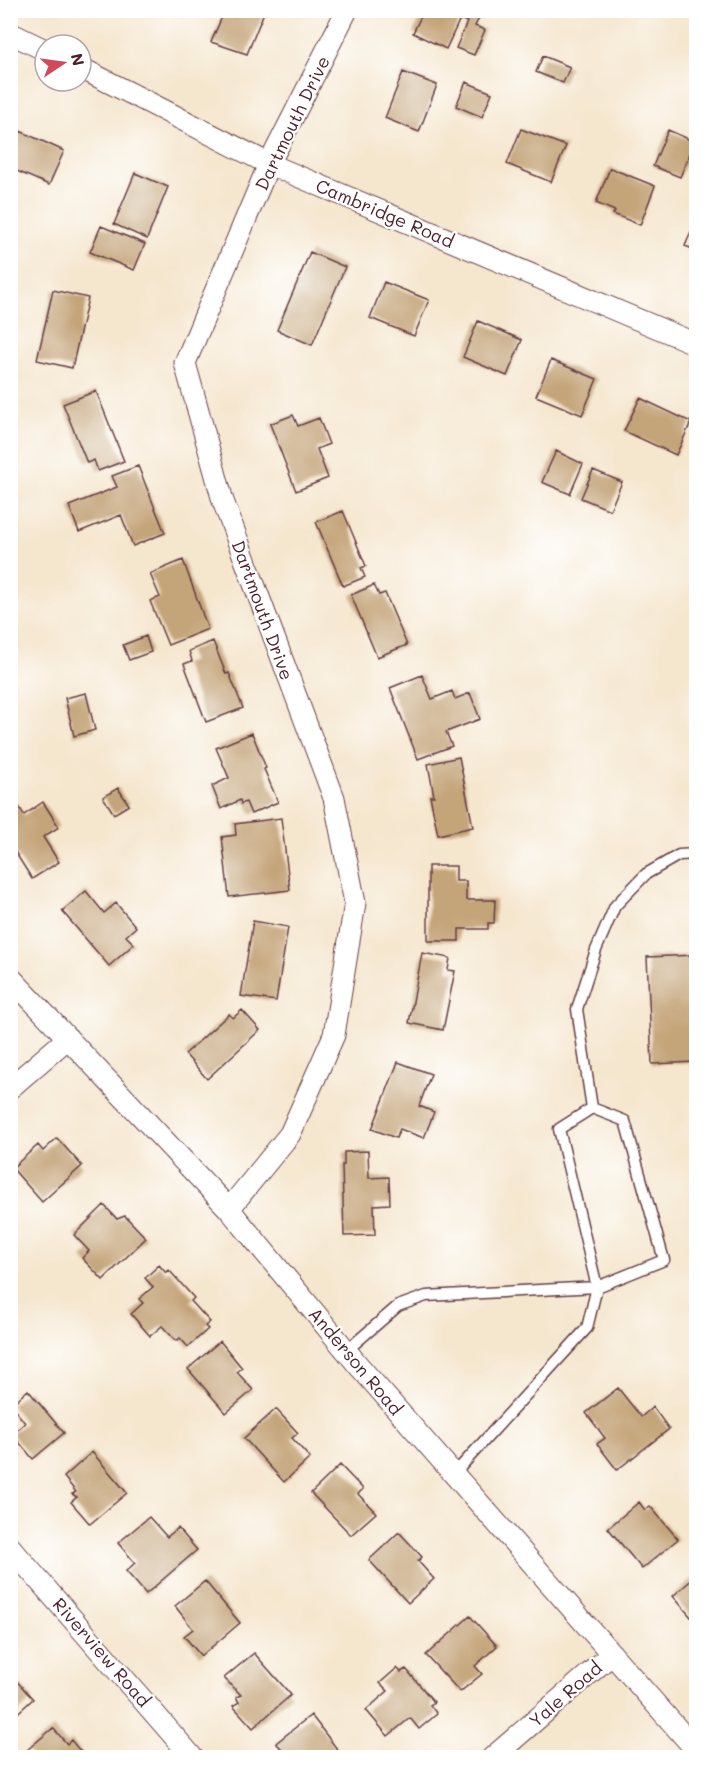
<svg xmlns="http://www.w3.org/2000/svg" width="707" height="1768" font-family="Mali,sans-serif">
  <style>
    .building { fill: #c4a479 }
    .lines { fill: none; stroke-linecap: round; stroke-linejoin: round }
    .service-casing { stroke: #643d43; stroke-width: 13 }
    .minor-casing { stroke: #643d43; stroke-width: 23 }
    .service { stroke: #fff; stroke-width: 10 }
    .minor { stroke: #fff; stroke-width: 21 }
    .labels { text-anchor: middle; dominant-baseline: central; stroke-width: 4.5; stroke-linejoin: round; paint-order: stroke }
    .street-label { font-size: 18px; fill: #4a1f2b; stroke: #fff }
  </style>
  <rect width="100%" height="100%" fill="#fff"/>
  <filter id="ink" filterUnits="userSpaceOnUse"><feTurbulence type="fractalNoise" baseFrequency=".0167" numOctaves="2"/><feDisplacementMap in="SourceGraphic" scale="12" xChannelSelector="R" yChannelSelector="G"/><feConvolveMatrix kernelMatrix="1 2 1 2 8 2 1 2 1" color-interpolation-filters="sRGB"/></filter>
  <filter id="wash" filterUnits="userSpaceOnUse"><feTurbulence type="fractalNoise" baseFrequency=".008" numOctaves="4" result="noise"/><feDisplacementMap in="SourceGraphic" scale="24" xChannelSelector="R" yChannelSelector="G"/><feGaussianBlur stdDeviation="1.35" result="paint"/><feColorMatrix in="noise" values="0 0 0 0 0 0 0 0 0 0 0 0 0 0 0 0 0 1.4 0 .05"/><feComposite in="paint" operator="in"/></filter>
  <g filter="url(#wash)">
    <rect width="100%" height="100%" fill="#f5e6ce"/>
    <g id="blocks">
      <path class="building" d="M225 10H265L247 54 211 42Z
        M424 10H483L475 26 485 30 474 55 456 48 467 22 460 19 446 49 413 33Z
        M543 56 570 67 563 83 536 72Z
        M403 72 437 85 419 132 385 118Z
        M466 82 492 93 482 117 456 106Z
        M521 129 566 146 551 182 507 164Z
        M668 130 695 142 680 177 653 166Z
        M20 131 64 151 49 185 10 168V152Z
        M610 168 655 186 640 225 613 214 615 211 596 203Z
        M135 173 168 187 147 239 114 224Z
        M696 220V250L685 246Z
        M101 226 145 244 134 270 90 252Z
        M310 252 345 267 312 345 277 330Z
        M384 282 429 300 414 336 370 318Z
        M53 290 88 298 72 368 37 360Z
        M478 321 522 340 507 376 463 357Z
        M551 360 597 379 582 415 536 396Z
        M96 391 124 461 98 471 94 460 87 463 63 404Z
        M640 398 691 422 676 455 624 431Z
        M293 415 298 426 319 418 329 444 317 449 328 478 296 491 270 424Z
        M556 451 583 464 570 494 542 482Z
        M138 466 165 533 133 546 121 515 79 532 69 506 117 487 112 476Z
        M593 470 622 482 610 510 581 498Z
        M343 511 366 566 361 568 365 577 343 586 316 522Z
        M183 560 208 629 168 645 150 601 160 597 150 574Z
        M374 585 379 595 385 593 407 645 377 657 351 595Z
        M146 636 151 652 129 660 123 645Z
        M213 641 226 674 229 673 243 708 206 722 184 664 192 661 189 651Z
        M422 675 432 699 452 691 455 699 470 693 480 719 446 732 452 746 418 759 390 688Z
        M86 693 95 730 74 736 65 698Z
        M252 733 266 768 264 769 278 802 251 814 246 802 241 804 240 800 221 809 212 786 229 778 216 748Z
        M459 757 473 827 438 835 430 796H434L428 764Z
        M118 788 129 805 114 814 103 797Z
        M43 802 59 827 43 837 59 862 32 879 10 844V810L18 805 24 815Z
        M281 818 290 890 229 897 222 837 236 835 235 824Z
        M428 866H456V881H466V900H495L494 923H488V929H459V941H428Z
        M86 891 104 913 116 903 136 927 126 936 134 944 109 966 62 911Z
        M253 921 288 927 276 1001 241 996Z
        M422 953 450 958 448 970 455 971 443 1030 409 1023Z
        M696 955V1062L652 1064 647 957Z
        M242 1010 260 1030 207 1079 185 1054 229 1014 233 1018Z
        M398 1062 431 1074 419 1106 434 1112 424 1138 400 1129 396 1138 372 1129Z
        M57 1138 82 1166 42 1202 12 1168 38 1145 43 1151Z
        M368 1151 369 1178 389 1177 390 1204 374 1205 375 1235 344 1236 342 1165H344V1152Z
        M104 1205 117 1219 125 1216 146 1238 103 1280 82 1258 89 1251 74 1235Z
        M159 1265 166 1273 169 1270 194 1298 191 1301 210 1322 205 1326 208 1329 188 1347 180 1338 176 1341 162 1326 150 1336 131 1314 143 1303 139 1299 153 1287 145 1278Z
        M220 1341 242 1368 237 1372 253 1390 226 1413 188 1369Z
        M618 1388 641 1417 653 1407 669 1429 617 1470 597 1444 605 1438 586 1413Z
        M28 1390 64 1433 33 1459 12 1434 25 1423 11 1405Z
        M276 1409 298 1433 292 1438 310 1458 284 1482 244 1438Z
        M92 1452 127 1493 90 1524 71 1502 77 1497 72 1494 76 1492 64 1477Z
        M340 1465 363 1489 358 1494 376 1513 351 1535 311 1493Z
        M639 1502 645 1510 650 1506 678 1539 642 1569 608 1528Z
        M149 1517 167 1537 178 1528 197 1550 146 1594 126 1571 135 1563 118 1543Z
        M399 1532 422 1557 418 1561 434 1579 408 1603 369 1560Z
        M696 1576V1623L673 1596Z
        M205 1581 240 1623 201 1656 184 1636 193 1629 175 1606Z
        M470 1616 497 1646 475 1666 482 1674 460 1692 426 1655Z
        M254 1653 291 1695 253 1728 233 1706 239 1702 236 1697 241 1695 224 1678Z
        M397 1668 401 1672 406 1669 434 1702 430 1705 437 1714 419 1729 410 1718 388 1736 366 1710 388 1691 380 1683Z
        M13 1677 33 1699 10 1720V1679Z
        M311 1715 344 1758H277L274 1754 281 1748 276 1743Z
        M53 1728 67 1744 71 1740 86 1758H33L27 1750Z"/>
    </g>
  </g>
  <g filter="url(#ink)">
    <use href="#blocks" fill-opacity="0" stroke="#643d43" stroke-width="1.5"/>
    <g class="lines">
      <g class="service-casing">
        <path id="service" d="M592 1108 577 1009 596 950 615 906 646 874 679 855 696 854
          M346 1351 398 1306 426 1296 597 1287 664 1260 625 1121 592 1108
          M454 1474 587 1328 597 1287 559 1129 592 1108"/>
      </g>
      <g class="minor-casing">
        <path id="minor" d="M10 33 45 50
          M81 68 269 164 696 344
          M10 977 229 1209 358 1365 696 1750
          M10 1088 68 1038
          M229 1209 290 1134 334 1035 355 903 334 798 223 501 185 363 269 164 347 10
          M10 1547 193 1758
          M492 1758 612 1654"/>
      </g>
      <use href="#service" class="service"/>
      <use href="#minor" class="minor"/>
    </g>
  </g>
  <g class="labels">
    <g class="street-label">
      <text transform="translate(292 123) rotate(-64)">Dartmouth Drive</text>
      <text transform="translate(385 213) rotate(23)">Cambridge Road</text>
      <text transform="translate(263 610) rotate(70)">Dartmouth Drive</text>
      <text transform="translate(356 1361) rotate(50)">Anderson Road</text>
      <text transform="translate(102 1652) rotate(49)">Riverview Road</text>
      <text transform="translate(565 1694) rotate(-41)">Yale Road</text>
    </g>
  </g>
  <rect width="707" height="1768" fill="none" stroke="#fff" stroke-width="36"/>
  <g transform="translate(63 63) rotate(77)"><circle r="28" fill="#ffffff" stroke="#b7a5aa" stroke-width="1.5"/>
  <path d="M0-4.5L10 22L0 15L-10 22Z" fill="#d1495b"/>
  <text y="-9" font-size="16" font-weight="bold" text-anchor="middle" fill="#4a1f2b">N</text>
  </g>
</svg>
